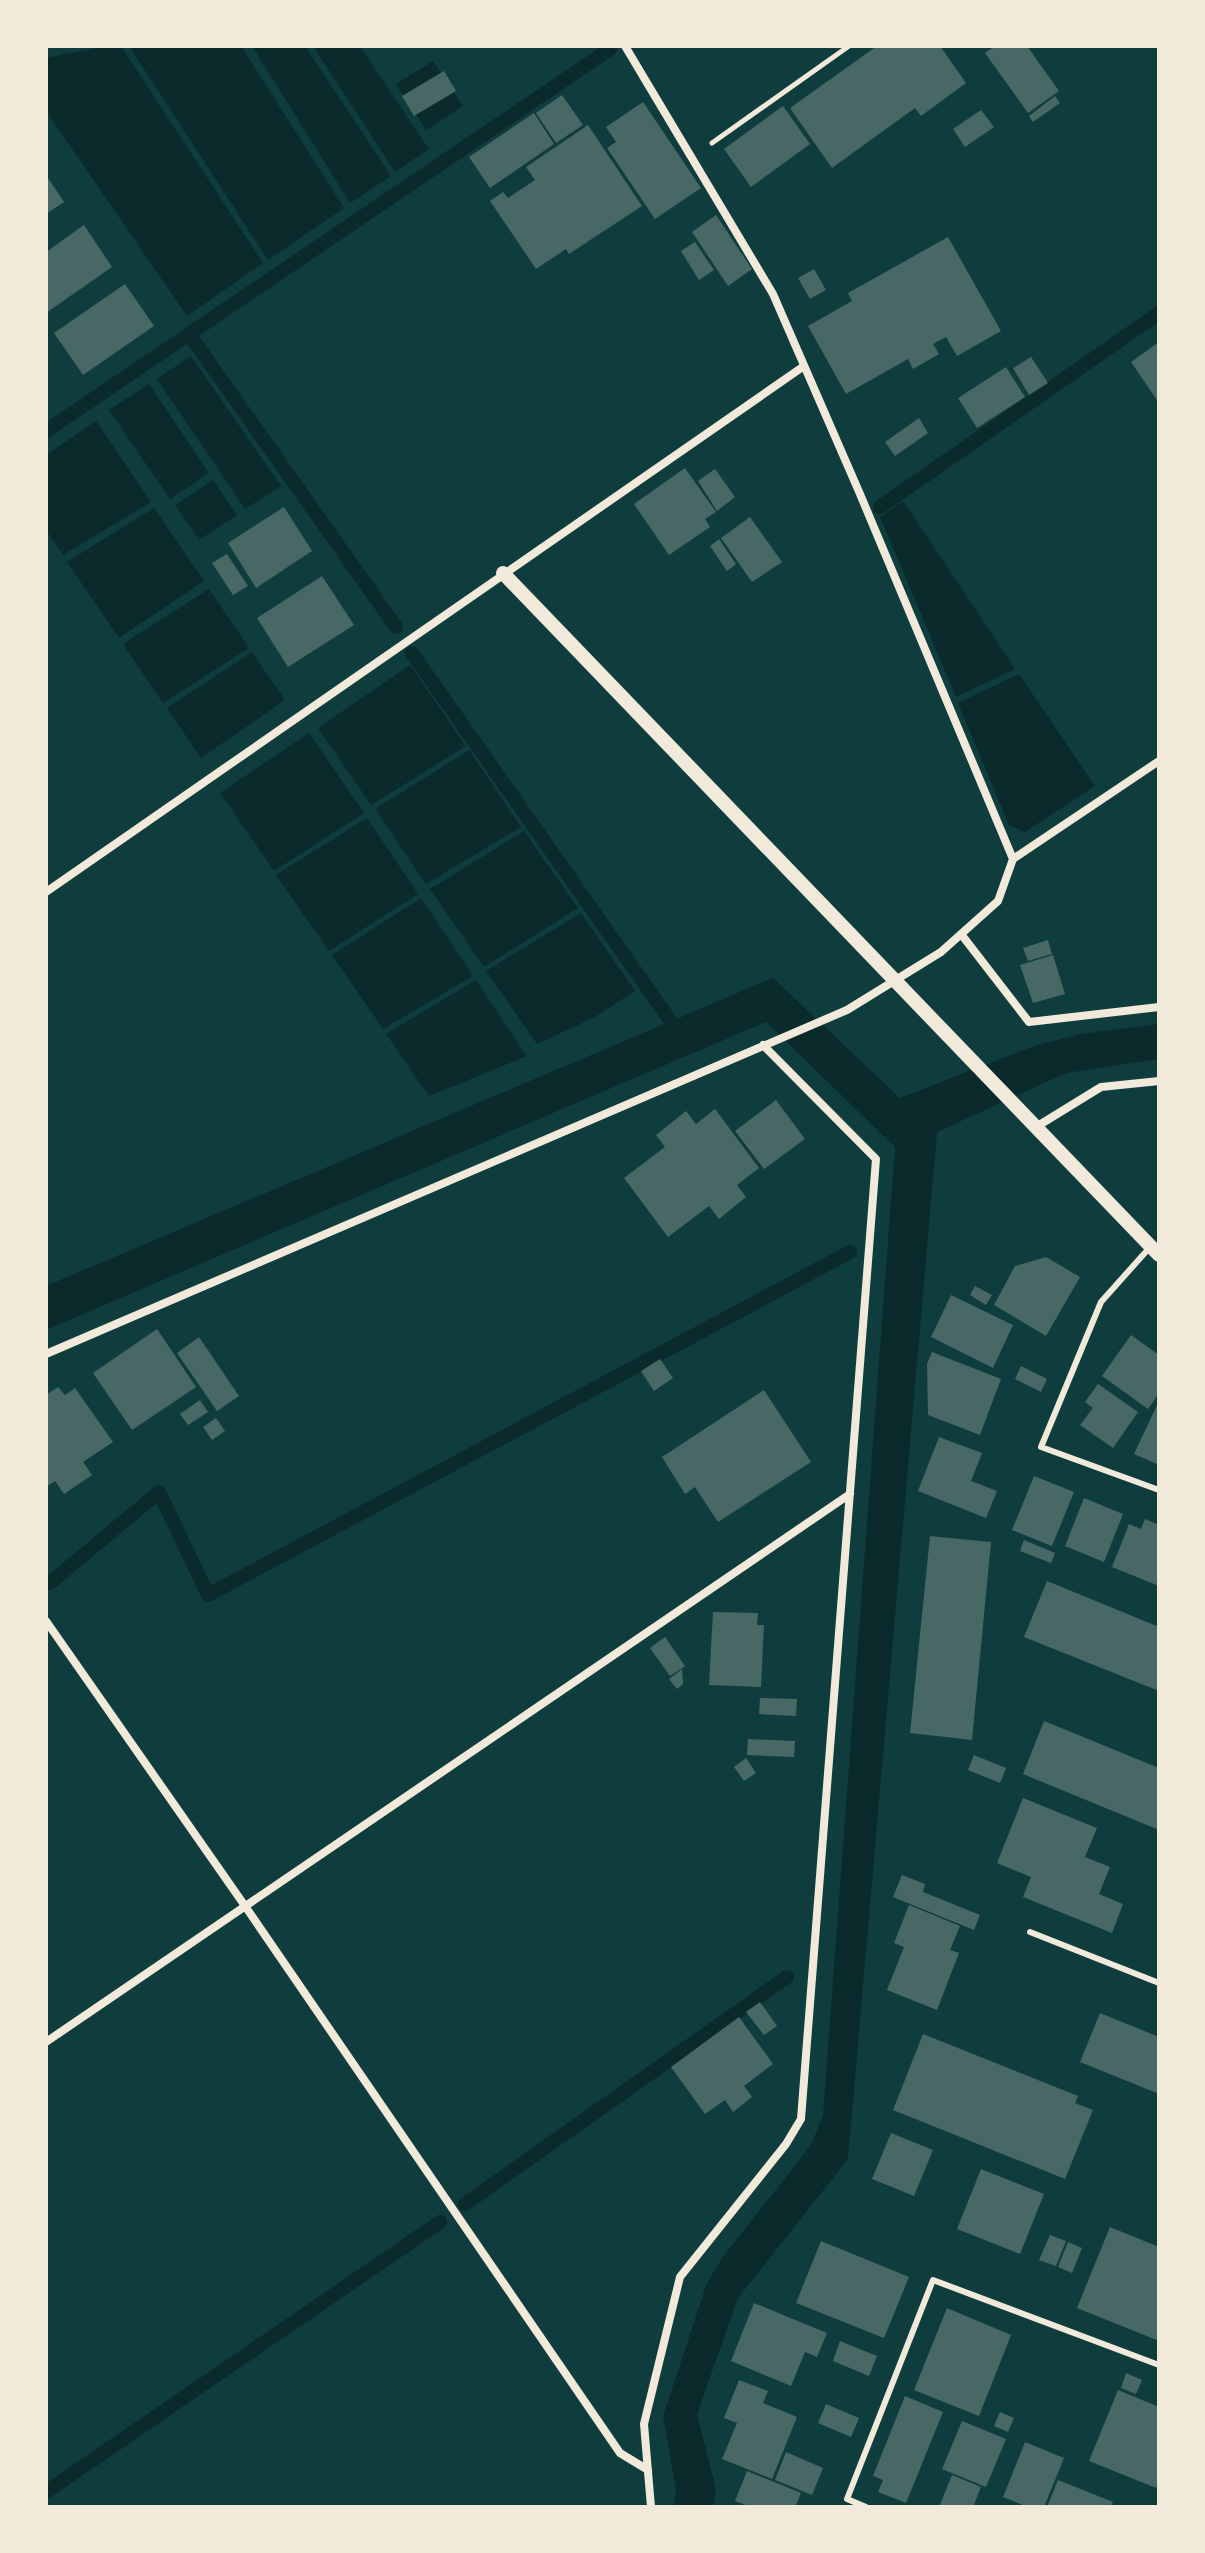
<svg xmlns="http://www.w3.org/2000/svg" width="1205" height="2553" font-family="'Titillium Web',sans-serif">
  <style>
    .water { fill: #0a2a2b }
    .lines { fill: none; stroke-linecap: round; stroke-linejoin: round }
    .stream { stroke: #0a2a2b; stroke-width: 14 }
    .building { fill: #486865 }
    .path { stroke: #f1e9da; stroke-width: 5 }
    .service { stroke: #f1e9da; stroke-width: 6 }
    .minor { stroke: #f1e9da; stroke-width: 8 }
    .tertiary { stroke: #f1e9da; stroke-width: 14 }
  </style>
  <rect width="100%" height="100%" fill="#0f3d3e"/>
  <path class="water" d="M107 46H121L263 263 187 316 46 111V58Z
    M129 46H241L344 208 268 260Z
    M252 46H305L391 176 350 203Z
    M313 46H360L429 149 395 172Z
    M433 61 463 106 426 130 396 84Z
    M191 356 281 486 245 509 157 379Z
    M149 384 209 473 170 499 109 410Z
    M96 421 151 502 63 555 46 530V455Z
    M213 480 237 515 199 540 175 505Z
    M903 501 1015 669 956 697 880 517Z
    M154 508 204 581 119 638 67 562Z
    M209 589 249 648 163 703 123 644Z
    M252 652 285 700 201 758 167 708Z
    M410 665 466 746 371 805 318 728Z
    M1019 674 1095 786 1025 832 1009 825 958 703Z
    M309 733 364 813 274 871 220 793Z
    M469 750 521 827 426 884 375 809Z
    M367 818 418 894 329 951 276 875Z
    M524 831 578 908 484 967 430 889Z
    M421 898 473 976 383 1029 332 955Z
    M581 913 635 991 593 1018 537 1044 486 971Z
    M773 978 900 1098 1037 1045 1081 1034 1159 1024V1059L1066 1073 937 1132 848 2159 738 2298 697 2414 716 2489 713 2507H674L676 2489 663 2416 707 2283 722 2258 811 2145 823 2115 895 1147 766 1022 46 1330V1286Z
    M476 980 527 1056 429 1096 386 1034Z"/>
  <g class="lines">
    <path class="stream" d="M189 334 396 627
      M46 431 610 49
      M880 507 1159 313
      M412 653 681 1036
      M50 1583 159 1492 208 1595 850 1252
      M465 2204 787 1977
      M46 2492 440 2222"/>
  </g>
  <path class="building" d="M877 46H940L966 83 921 116 915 108 832 168 790 108Z
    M995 46H1027L1059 91 1028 113 985 53Z
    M444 71 456 91 414 116 402 96Z
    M562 95 583 125 556 143 536 113Z
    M1055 96 1060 103 1033 122 1029 116Z
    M643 102 701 188 655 219 607 148 616 142 606 127Z
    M783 106 810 144 751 187 724 149Z
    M981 110 994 127 965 147 953 129Z
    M534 113 554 144 490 188 469 157Z
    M588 125 642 206 569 254 566 249 536 269 490 201 503 192 508 198 535 180 526 167Z
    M46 175 64 202 46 214Z
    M716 215 752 269 728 286 692 232Z
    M84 225 112 267 46 313V252Z
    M948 237 1001 331 957 356 946 337 933 344 939 354 913 369 908 359 846 394 808 326 852 301 848 293Z
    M695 242 714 270 699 280 681 251Z
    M814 269 826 290 810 299 798 278Z
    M125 284 154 326 83 375 54 333Z
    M1159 342V403L1131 362Z
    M1031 357 1048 383 1029 395 1013 368Z
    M1006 367 1025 397 977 428 958 398Z
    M919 418 928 433 895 456 885 442Z
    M685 468 716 512 705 519 710 527 669 555 634 504Z
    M715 469 735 497 717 511 698 481Z
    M284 507 312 551 256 588 228 543Z
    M750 517 782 562 752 582 721 538Z
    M719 539 736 564 727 571 710 546Z
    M227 554 248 586 233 595 212 563Z
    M322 576 354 625 288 667 257 618Z
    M1048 940 1052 954 1028 961 1023 948Z
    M1053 955 1065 994 1033 1003 1020 965Z
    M776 1100 805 1139 764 1169 735 1131Z
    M715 1109 759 1168 737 1185 746 1197 719 1219 709 1206 668 1237 624 1178 665 1147 656 1135 686 1111 696 1124Z
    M1046 1257 1080 1277 1046 1336 994 1305 1015 1266Z
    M975 1286 992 1295 986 1305 970 1295Z
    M951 1295 1013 1325 993 1368 931 1337Z
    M157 1329 196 1387 132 1430 93 1373Z
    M1131 1335 1159 1355V1393L1148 1409 1102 1376Z
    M199 1337 239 1396 217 1411 177 1353Z
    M932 1352 1001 1379 980 1435 928 1415 927 1364Z
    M660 1359 673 1378 654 1391 641 1371Z
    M1021 1366 1047 1379 1041 1392 1015 1379Z
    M1098 1384 1138 1412 1113 1448 1080 1425 1093 1408 1085 1402Z
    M58 1387 65 1395 75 1388 113 1442 83 1462 92 1475 64 1494 55 1481 46 1487V1395Z
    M764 1390 811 1462 718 1522 695 1487 685 1494 662 1457Z
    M200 1400 208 1412 188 1425 180 1414Z
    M1159 1401V1465L1134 1454Z
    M216 1418 225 1431 212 1440 203 1427Z
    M939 1437 982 1453 971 1481 997 1491 986 1518 918 1491Z
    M1034 1476 1074 1492 1052 1546 1012 1530Z
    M1084 1498 1123 1514 1104 1562 1065 1546Z
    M1145 1519 1159 1525V1586L1112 1567 1129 1524 1141 1529Z
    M930 1536 991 1542 972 1740 910 1733Z
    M1024 1540 1055 1553 1051 1563 1020 1551Z
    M1047 1581 1159 1627V1691L1024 1637Z
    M713 1612 758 1613 757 1625H764L761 1687 709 1685Z
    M665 1637 685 1666 670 1676 650 1648Z
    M682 1669 683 1684 677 1689 669 1679Z
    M760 1698 797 1699 796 1716 759 1714Z
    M1044 1721 1159 1768V1830L1023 1774Z
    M748 1739 795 1741 794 1757 747 1755Z
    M974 1755 1006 1768 1000 1783 968 1770Z
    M746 1758 756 1773 744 1781 734 1767Z
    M1023 1798 1097 1828 1085 1857 1110 1867 1099 1894 1123 1904 1112 1933 1023 1897 1031 1877 997 1863Z
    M902 1875 925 1884 923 1892 980 1915 974 1930 893 1897Z
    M909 1905 960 1926 950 1950 959 1953 937 2010 887 1990 904 1947 894 1943Z
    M760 2002 777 2026 764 2035 746 2012Z
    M1100 2013 1159 2037V2094L1080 2062Z
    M739 2017 773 2064 744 2086 752 2097 733 2112 725 2100 705 2114 671 2067Z
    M923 2034 1078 2096 1075 2103 1093 2110 1065 2179 893 2110Z
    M891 2133 933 2150 914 2196 872 2179Z
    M981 2169 1044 2194 1020 2254 957 2229Z
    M1110 2227 1159 2247V2341L1077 2308Z
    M1050 2235 1066 2241 1056 2266 1039 2260Z
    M821 2241 909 2277 884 2338 796 2303Z
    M1068 2242 1082 2248 1072 2273 1058 2267Z
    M754 2303 827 2333 817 2357 805 2352 791 2386 731 2361Z
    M947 2308 1011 2335 979 2416 914 2390Z
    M840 2341 877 2356 869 2376 833 2361Z
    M1126 2373 1142 2380 1136 2394 1121 2388Z
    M739 2380 768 2391 763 2403 797 2417 772 2479 722 2459 737 2423 724 2418Z
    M1118 2390 1159 2407V2481L1156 2488 1089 2461Z
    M905 2396 943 2412 906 2503 878 2492 883 2480 873 2476Z
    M826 2404 859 2418 851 2437 818 2423Z
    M1000 2412 1014 2418 1008 2432 994 2426Z
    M962 2421 1006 2439 986 2487 942 2469Z
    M1025 2442 1064 2458 1044 2507H1028L1003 2497Z
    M786 2452 823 2468 812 2495 775 2480Z
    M747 2471 801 2493 795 2507H751L735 2501Z
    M952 2475 981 2487 973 2507H939Z
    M1058 2480 1113 2502 1110 2507H1047Z"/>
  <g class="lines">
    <path class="path" d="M712 143 849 46"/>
    <path class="service" d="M1151 1246 1101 1302 1041 1447 1159 1490
      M1030 1932 1159 1983
      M866 2507 847 2499 933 2280 1159 2365"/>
    <path class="minor" d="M625 46 773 294 860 494 1013 859
      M46 892 804 366
      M961 934 1029 1022 1159 1007
      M1036 1127 1101 1087 1159 1081
      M46 1354 847 1010 941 952 998 901 1013 859 1159 761
      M46 1621 245 1906 620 2453 648 2470
      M46 2042 850 1494
      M651 2507 644 2424 680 2277 786 2144 801 2119 876 1159 763 1045"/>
    <path class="tertiary" d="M503 573 1159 1255"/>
  </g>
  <rect width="1205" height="2553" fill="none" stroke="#f1e9da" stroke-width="96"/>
</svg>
